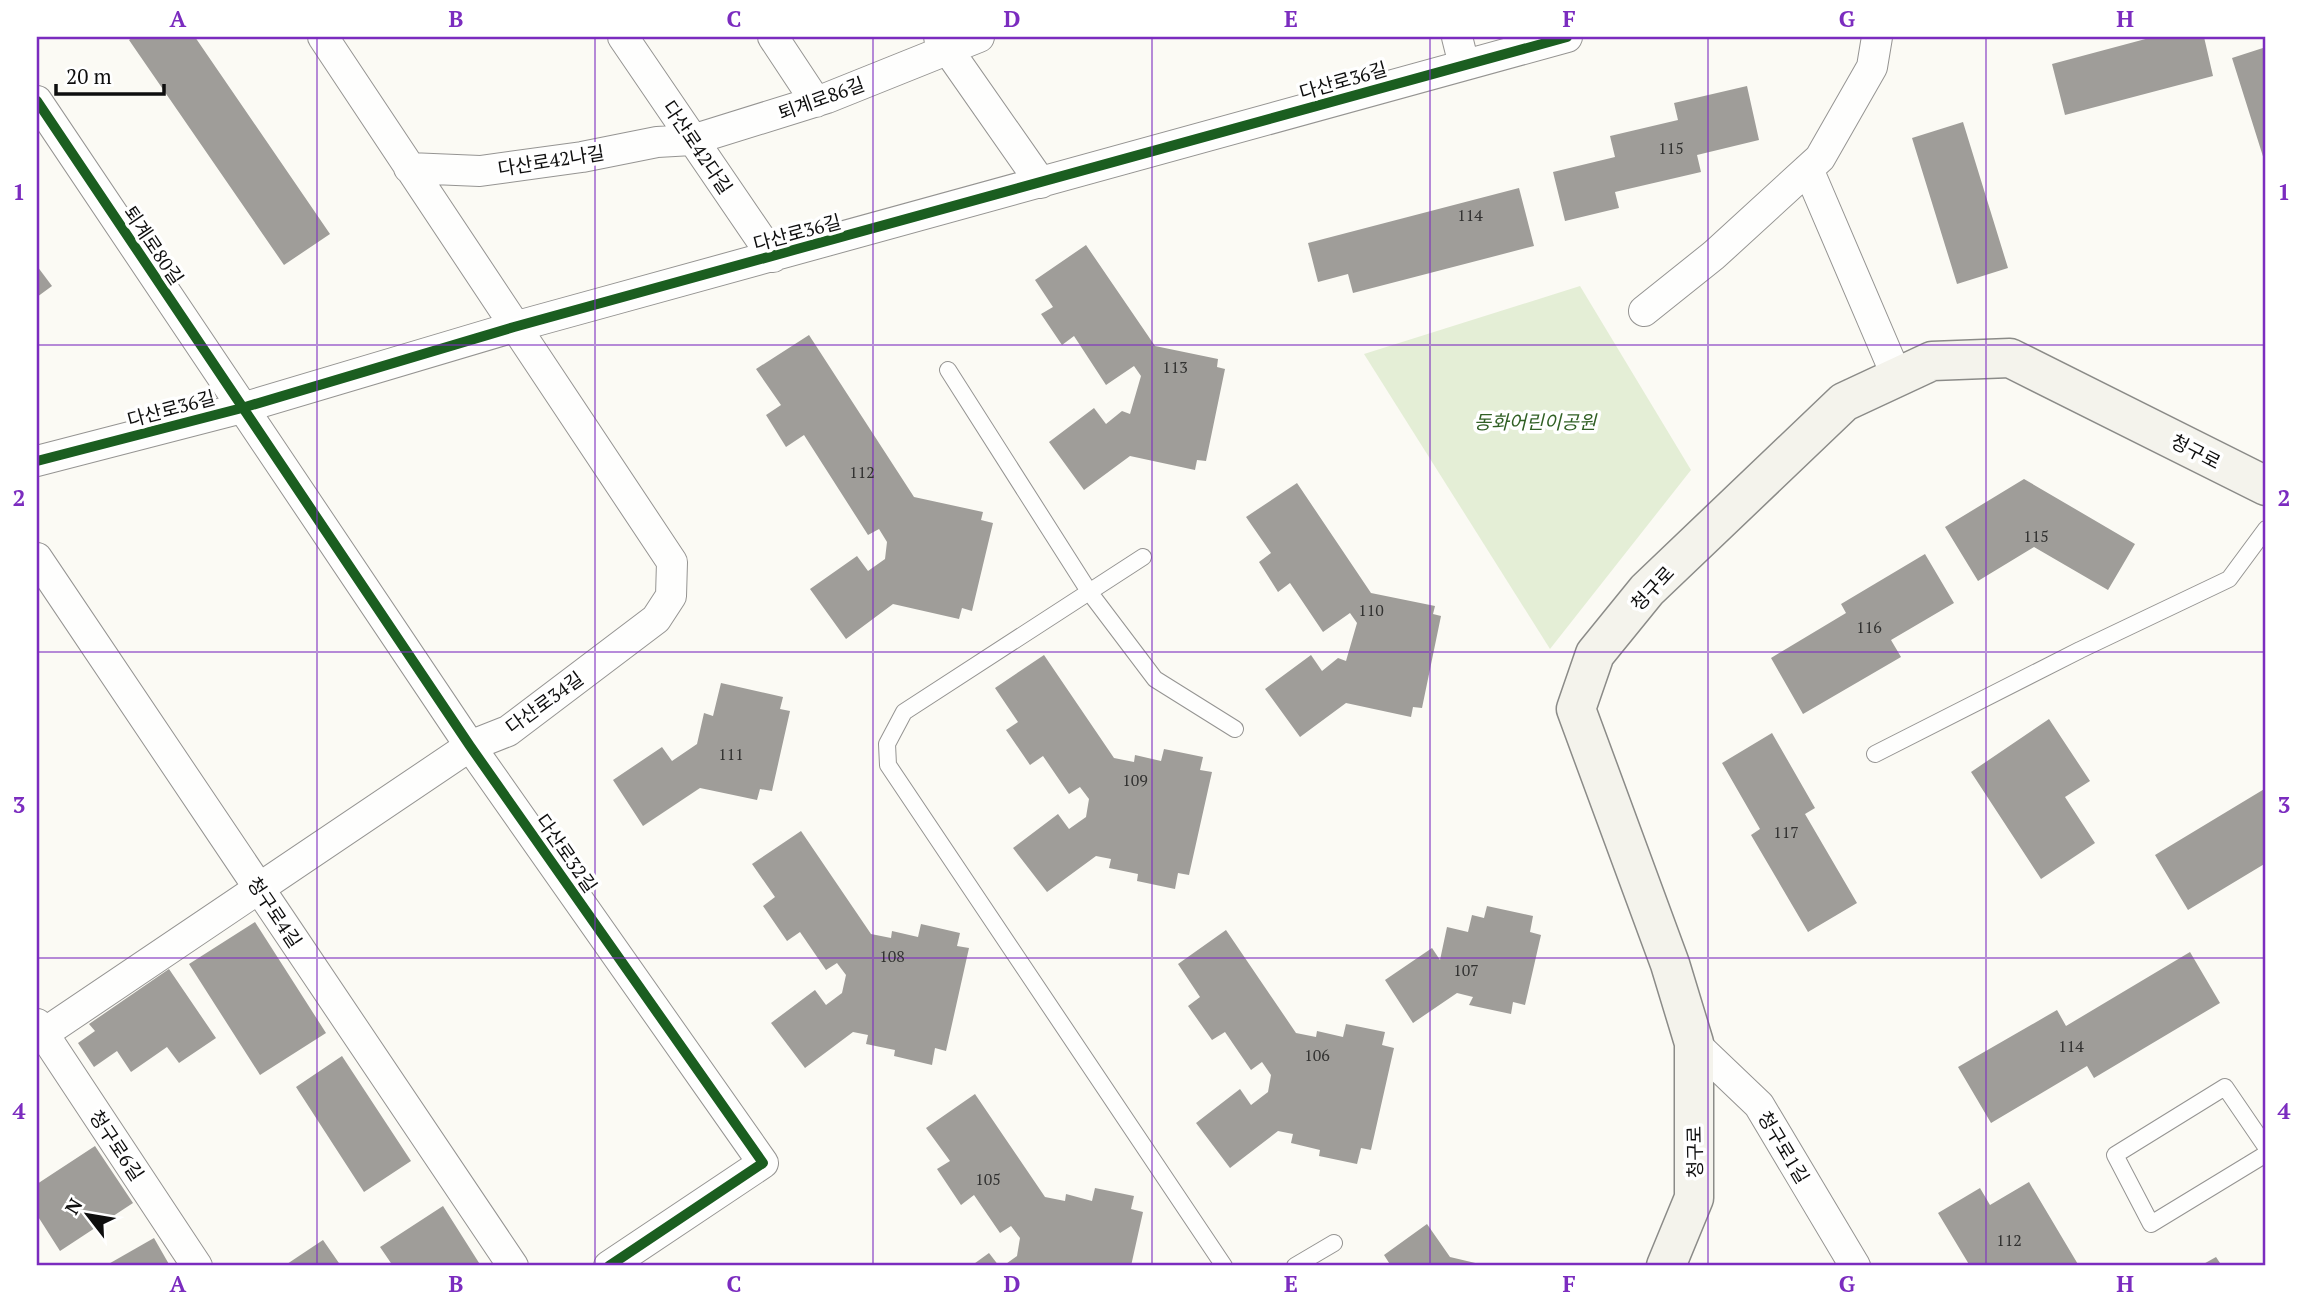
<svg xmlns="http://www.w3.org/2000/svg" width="2303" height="1303" font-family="'PT Serif','Noto Sans KR',serif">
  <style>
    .green { fill: #e4eed6 }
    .building { fill: #9f9d99 }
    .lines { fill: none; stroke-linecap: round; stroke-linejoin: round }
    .lane-casing { stroke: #959492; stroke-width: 18 }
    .street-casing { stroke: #959492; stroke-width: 32 }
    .secondary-casing { stroke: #8b8b88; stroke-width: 41 }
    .lane { stroke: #fefefd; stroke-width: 16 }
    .street { stroke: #fefefd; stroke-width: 30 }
    .secondary { stroke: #f4f3ec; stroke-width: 38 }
    .cycleway-casing { stroke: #fff; stroke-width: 15 }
    .cycleway { stroke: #1b5e20; stroke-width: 10 }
    .grid { fill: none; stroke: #7b2cbf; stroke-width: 2; stroke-opacity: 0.55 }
    .labels { text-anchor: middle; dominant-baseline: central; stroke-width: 7; stroke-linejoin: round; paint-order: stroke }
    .number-label { font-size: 16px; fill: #323231 }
    .street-label { font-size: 19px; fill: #0e0e0e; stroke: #fff }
    .park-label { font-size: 19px; font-style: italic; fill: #316025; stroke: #fff }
    .neatline { fill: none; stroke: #7b2cbf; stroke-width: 2.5 }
    .grid-label { font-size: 23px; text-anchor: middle; font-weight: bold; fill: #7b2cbf }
  </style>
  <rect width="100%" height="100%" fill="#fbfaf4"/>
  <path class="green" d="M1580 286 1691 470 1550 649 1364 354Z"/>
  <path class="building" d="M133 37H195L330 234 284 265 129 40Z
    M2153 37H2204L2213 76 2065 115 2052 64Z
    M2266 47V166L2232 58Z
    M1747 86 1759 140 1697 155 1701 172 1615 192 1619 208 1565 221 1553 172 1615 157 1610 136 1678 120 1674 103Z
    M1963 122 2008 268 1957 284 1912 138Z
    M1519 188 1534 246 1353 293 1348 274 1318 282 1308 243Z
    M1086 245 1155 346 1218 359 1217 367 1225 369 1206 461 1197 460 1195 470 1130 456 1084 490 1049 442 1094 408 1106 424 1122 411 1130 414 1141 376 1134 366 1106 385 1074 336 1062 345 1041 314 1053 307 1035 280Z
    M37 266 52 286 37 297Z
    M809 335 914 497 983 512 981 520 993 523 972 611 962 608 959 619 893 604 846 639 810 589 857 556 868 571 885 559 887 542 879 529 868 535 804 435 786 447 766 415 781 405 756 369Z
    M2024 479 2135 544 2108 590 2034 547 1978 581 1945 527Z
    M1297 483 1371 593 1435 606 1433 614 1441 616 1422 708 1413 707 1411 717 1346 703 1300 737 1265 689 1311 655 1322 671 1338 658 1346 661 1357 623 1350 613 1323 632 1290 583 1278 592 1259 562 1271 553 1246 517Z
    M1925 554 1954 603 1891 640 1901 657 1803 714 1771 658 1846 613 1841 604Z
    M1044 655 1114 758 1134 762 1135 755 1161 761 1164 749 1203 757 1200 770 1212 772 1189 875 1178 873 1175 889 1137 881 1138 874 1109 868 1111 859 1096 856 1047 892 1013 848 1058 814 1069 829 1086 817 1089 799 1080 787 1069 794 1043 756 1030 765 1006 730 1018 722 995 688Z
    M721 683 783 697 780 709 790 711 772 791 760 789 757 800 700 788 643 826 613 780 662 747 672 761 697 744 704 713 713 716Z
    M2049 719 2090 781 2065 797 2095 843 2041 879 1971 772Z
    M1772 733 1815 808 1805 814 1857 903 1808 932 1751 835 1760 829 1722 763Z
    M2266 788V863L2188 910 2155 855Z
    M801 831 871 934 891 938 892 931 918 937 921 924 960 933 957 946 969 948 946 1051 935 1048 932 1065 894 1056 895 1050 866 1044 868 1035 853 1032 805 1068 771 1023 815 990 826 1005 842 993 846 975 837 963 826 970 800 932 787 941 763 906 775 897 752 864Z
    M1487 906 1533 916 1530 932 1541 935 1525 1005 1513 1002 1511 1014 1469 1005 1473 997 1457 993 1413 1023 1385 980 1432 948 1440 960 1447 927 1468 932 1472 915 1484 918Z
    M255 922 326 1033 260 1075 189 964Z
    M1226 930 1296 1033 1316 1037 1317 1031 1343 1037 1346 1024 1385 1032 1382 1045 1394 1048 1371 1150 1361 1148 1357 1164 1319 1156 1320 1150 1291 1143 1293 1134 1278 1131 1230 1168 1196 1123 1240 1089 1251 1105 1268 1092 1271 1075 1262 1062 1251 1070 1225 1032 1212 1040 1188 1006 1200 997 1178 964Z
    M2190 952 2220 1003 2094 1078 2087 1066 1991 1123 1958 1067 2057 1010 2066 1026Z
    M169 969 216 1038 179 1063 167 1047 131 1072 117 1051 94 1067 78 1043 95 1031 89 1024Z
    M342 1056 411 1161 364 1192 296 1087Z
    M975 1094 1045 1197 1065 1201 1066 1194 1092 1201 1095 1188 1134 1196 1131 1209 1143 1212 1131 1266H1003L1017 1256 1020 1238 1011 1226 1000 1233 974 1195 961 1205 937 1169 950 1161 926 1128Z
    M95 1146 133 1203 60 1251 37 1215V1184Z
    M2029 1182 2079 1266H1970L1938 1213 1980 1188 1990 1205Z
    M443 1206 481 1266H393L380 1247Z
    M1427 1224 1450 1257 1488 1266H1391L1384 1255Z
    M154 1238 170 1266H105Z
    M323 1240 341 1266H284Z
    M989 1253 999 1266H971Z
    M2216 1257 2222 1266H2200Z"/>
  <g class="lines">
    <g class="lane-casing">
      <path id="lane" d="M948 370 1090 593 1155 679 1235 729
        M1143 557 904 712 887 744 888 765 1224 1266
        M1875 754 2080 650 2229 579 2266 529
        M2266 1147 2225 1087 2115 1155 2151 1224 2266 1154
        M1295 1266 1334 1243"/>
    </g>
    <g class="street-casing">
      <path id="street" d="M623 37 773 257
        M773 37 816 102
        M939 37 1041 183
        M1457 37 1464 65
        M37 101 470 746 763 1163 609 1266
        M409 168 480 171 582 157 657 142 692 140 827 98 979 37
        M1808 169 1897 377
        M1644 311 1714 255 1820 158 1872 67 1877 37
        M37 461 242 408 514 327 1567 37
        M37 558 513 1266
        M37 1024 197 1266
        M37 1038 470 746 508 731 656 619 671 596 672 562 323 37
        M1694 1043 1759 1105 1855 1266"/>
    </g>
    <g class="secondary-casing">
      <path id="secondary" d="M1666 1266 1694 1198V1043L1670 964 1576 709 1595 654 1647 590 1844 402 1932 361 2010 358 2266 486"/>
    </g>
    <use href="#lane" class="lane"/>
    <use href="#street" class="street"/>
    <use href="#secondary" class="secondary"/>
    <g class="cycleway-casing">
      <path id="cycleway" d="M37 101 470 746 763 1163 609 1266
        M37 461 242 408 514 327 1567 37"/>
    </g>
    <use href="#cycleway" class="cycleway"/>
  </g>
  <path class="grid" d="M317 37V1266M595 37V1266M873 37V1266M1152 37V1266M1430 37V1266M1708 37V1266M1986 37V1266M37 345H2266M37 652H2266M37 958H2266"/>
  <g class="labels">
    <g class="number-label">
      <text x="1671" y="148">115</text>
      <text x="1470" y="215">114</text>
      <text x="1175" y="367">113</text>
      <text x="862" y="472">112</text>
      <text x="2036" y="536">115</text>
      <text x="1371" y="610">110</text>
      <text x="1869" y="627">116</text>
      <text x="731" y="754">111</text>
      <text x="1135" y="780">109</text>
      <text x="1786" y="832">117</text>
      <text x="892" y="956">108</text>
      <text x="1466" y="970">107</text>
      <text x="2071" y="1046">114</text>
      <text x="1317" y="1055">106</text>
      <text x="988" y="1179">105</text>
      <text x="2009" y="1240">112</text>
    </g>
    <g class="street-label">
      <text transform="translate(1343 80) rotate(-16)">다산로36길</text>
      <text transform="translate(821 98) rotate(-20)">퇴계로86길</text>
      <text transform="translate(698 147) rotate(56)">다산로42다길</text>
      <text transform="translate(551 160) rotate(-9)">다산로42나길</text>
      <text transform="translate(797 232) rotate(-15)">다산로36길</text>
      <text transform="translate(154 245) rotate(56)">퇴계로80길</text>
      <text transform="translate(171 408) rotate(-15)">다산로36길</text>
      <text transform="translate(2196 451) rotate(27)">청구로</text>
      <text transform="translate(1652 588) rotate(-47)">청구로</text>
      <text transform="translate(544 702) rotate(-36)">다산로34길</text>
      <text transform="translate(567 853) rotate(55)">다산로32길</text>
      <text transform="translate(275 912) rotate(56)">청구로4길</text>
      <text transform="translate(117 1145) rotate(56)">청구로6길</text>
      <text transform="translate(1784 1147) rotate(59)">청구로1길</text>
      <text transform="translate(1694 1152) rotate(-91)">청구로</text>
    </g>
    <g class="park-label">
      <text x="1535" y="421">동화어린이공원</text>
    </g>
  </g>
  <rect width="2303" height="1303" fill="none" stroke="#ffffff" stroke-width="77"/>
  <g transform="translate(88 1215) rotate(301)" stroke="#ffffff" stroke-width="5" paint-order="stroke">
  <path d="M0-5L12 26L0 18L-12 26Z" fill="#0e0e0e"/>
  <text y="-10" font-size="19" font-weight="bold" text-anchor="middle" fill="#0e0e0e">N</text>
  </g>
  <path d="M56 84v10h108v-10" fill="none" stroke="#0e0e0e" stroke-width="3.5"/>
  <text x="66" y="84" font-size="21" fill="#0e0e0e" stroke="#ffffff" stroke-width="5" paint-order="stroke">20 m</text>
  <rect x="38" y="38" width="2226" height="1226" class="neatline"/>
  <g class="grid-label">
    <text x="178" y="27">A</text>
    <text x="456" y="27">B</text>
    <text x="734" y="27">C</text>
    <text x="1012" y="27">D</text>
    <text x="1291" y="27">E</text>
    <text x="1569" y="27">F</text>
    <text x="1847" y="27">G</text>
    <text x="2125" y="27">H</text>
    <text x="19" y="200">1</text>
    <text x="2284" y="200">1</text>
    <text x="19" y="506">2</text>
    <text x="2284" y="506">2</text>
    <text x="19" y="813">3</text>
    <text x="2284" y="813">3</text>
    <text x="19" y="1119">4</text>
    <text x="2284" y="1119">4</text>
    <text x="178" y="1292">A</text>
    <text x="456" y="1292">B</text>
    <text x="734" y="1292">C</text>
    <text x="1012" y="1292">D</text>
    <text x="1291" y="1292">E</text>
    <text x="1569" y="1292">F</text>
    <text x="1847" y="1292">G</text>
    <text x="2125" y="1292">H</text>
  </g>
</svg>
